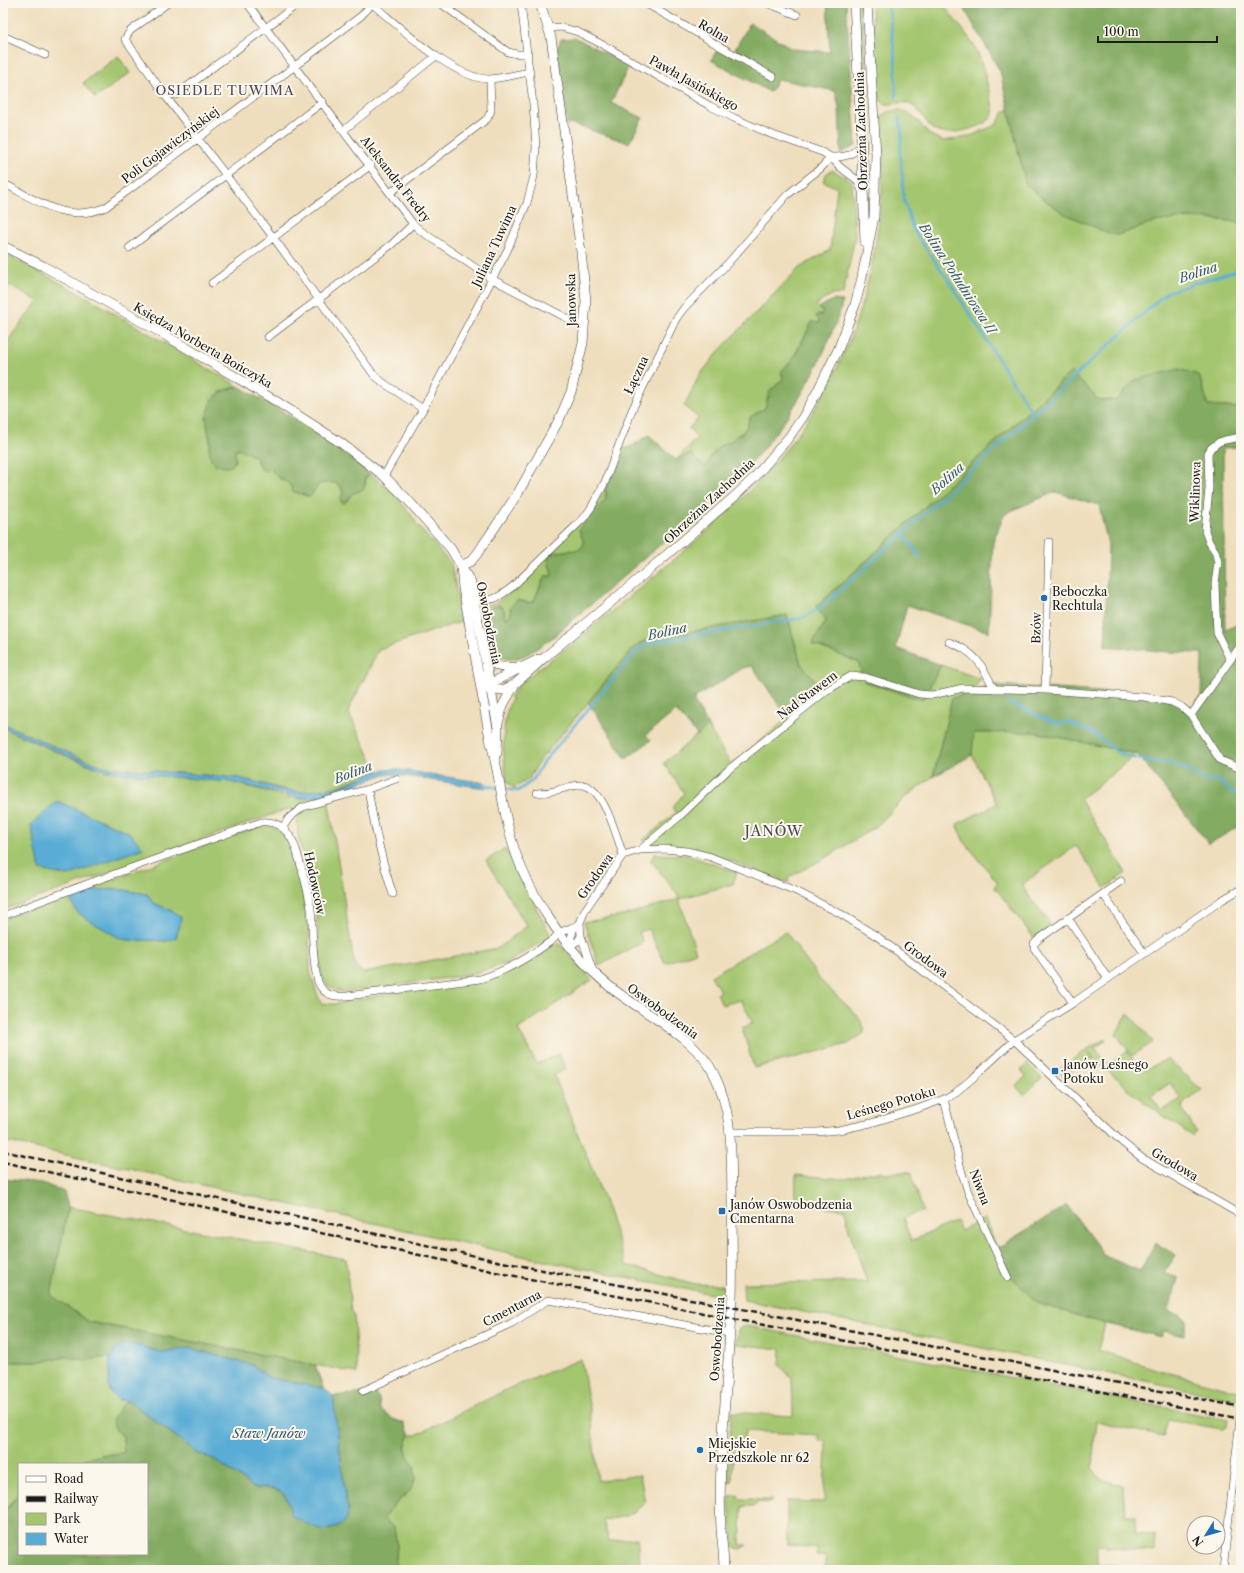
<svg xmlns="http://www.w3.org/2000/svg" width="1244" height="1573" font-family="'Libre Caslon Text',serif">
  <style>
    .green { fill: #a5c66f; stroke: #607146; fill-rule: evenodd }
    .forest { fill: #84ab62; stroke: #50643f }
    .water { fill: #59acd5; stroke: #3a6478 }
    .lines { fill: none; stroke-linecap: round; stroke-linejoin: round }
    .stream { stroke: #59acd5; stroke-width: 2.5 }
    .minor-casing { stroke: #3c3934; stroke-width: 8 }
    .tertiary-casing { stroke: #3c3934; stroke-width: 10 }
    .minor { stroke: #fff; stroke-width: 7 }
    .tertiary { stroke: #fff; stroke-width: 9 }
    .rail { stroke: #1c1c1c; stroke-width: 2.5; stroke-dasharray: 6 3; stroke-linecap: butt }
    .poi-dot { fill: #1f6fb2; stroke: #fbf7ec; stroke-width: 1.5 }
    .labels { text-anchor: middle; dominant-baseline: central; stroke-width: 4; stroke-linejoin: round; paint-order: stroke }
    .street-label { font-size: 12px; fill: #1c1c1c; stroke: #fbf7ec }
    .poi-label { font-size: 12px; fill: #1c1c1c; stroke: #fbf7ec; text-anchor: start }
    .neighbourhood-label { font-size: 13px; letter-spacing: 1px; fill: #4e495e; stroke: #fbf7ec }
    .water-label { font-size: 13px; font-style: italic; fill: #375d6f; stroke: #fbf7ec }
    .quarter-label { font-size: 14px; letter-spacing: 1px; fill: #4e495e; stroke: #fbf7ec }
  </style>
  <rect width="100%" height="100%" fill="#fbf7ec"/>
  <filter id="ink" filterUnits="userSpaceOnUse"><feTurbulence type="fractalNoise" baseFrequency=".025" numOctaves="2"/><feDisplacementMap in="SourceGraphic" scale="8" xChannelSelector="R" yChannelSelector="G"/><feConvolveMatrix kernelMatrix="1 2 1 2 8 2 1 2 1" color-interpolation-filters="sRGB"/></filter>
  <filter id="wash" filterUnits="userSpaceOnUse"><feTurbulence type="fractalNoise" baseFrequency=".012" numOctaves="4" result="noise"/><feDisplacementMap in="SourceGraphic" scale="16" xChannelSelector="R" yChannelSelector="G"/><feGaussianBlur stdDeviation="0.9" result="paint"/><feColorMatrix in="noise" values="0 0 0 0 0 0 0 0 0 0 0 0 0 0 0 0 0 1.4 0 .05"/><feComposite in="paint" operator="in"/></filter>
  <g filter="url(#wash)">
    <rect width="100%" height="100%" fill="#efdebd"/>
    <path class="green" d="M858 3H862L871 141V169L870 181Z
      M872 3H943C951 17 964 29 973 44 983 61 987 84 992 103 993 108 994 114 991 118 983 128 946 137 936 131 925 124 920 107 907 103 899 101 887 108 881 101 875 94 873 17 872 3Z
      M118 56 130 73 95 98 83 83Z
      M901 110 911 114 915 118 930 135 943 141 968 137 996 125 1004 112 1009 110 1026 185 1110 234C1114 234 1121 234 1125 233 1135 229 1144 225 1154 222 1184 216 1212 218 1241 223V408L1208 406 1199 375 1135 380 1117 400H1099L1071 372 816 607 827 621 812 644 858 662 922 700 941 665 981 679 971 692 952 698 933 777 907 796 878 825 829 856 789 877 788 883 695 847 648 846 643 840 676 813 672 808 684 793 664 763 708 726 731 765 788 718 821 687 801 664 787 615 649 639 638 644 539 761 529 779 514 788 507 782C503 755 500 724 512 698L510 697C514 692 517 686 522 682 542 664 566 650 587 632 684 549 787 480 841 360 865 307 878 248 882 190 883 175 883 159 882 145 882 137 879 125 881 118 884 111 894 111 901 110Z
      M832 170 852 181 855 237 843 294 831 295 816 305 823 311 819 323 812 322 791 362 787 365 782 380 778 383 768 396 765 408 750 417 747 426 742 433 736 436 731 441 720 446 711 456 708 465 706 467 688 454 684 457 676 460 697 438 689 428 698 418 684 406 699 376 718 352 799 268 830 250 837 188 823 181 826 174Z
      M3 253 85 296 238 386 221 392 206 418 210 441 209 449 235 461V450C242 449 251 453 256 457L258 464 270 469 280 479 286 481 291 486 292 491 310 497 319 484 334 482 341 487 343 494 350 496 353 493 360 491 366 484 365 478 370 474 395 494 415 520 416 524 451 564 463 621 379 649 348 711 377 771 333 788 307 792 291 791 239 778 106 767 83 759 3 724V347L38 301 3 282Z
      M615 468 606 489V499L579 529 584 543 582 547 578 551 568 550 554 553 548 563 552 572 551 576H545C541 585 537 593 534 601L528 603 523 601 511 613 508 618 506 619 488 611V615L485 605 495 603 509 594 600 499Z
      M3 728 59 753 106 771 231 782 291 798 304 799 328 797 352 950 355 965 363 973 498 948 527 926 486 861 505 848 551 936 505 964 468 975 346 992 337 991 327 985 321 974 316 906 298 837 297 817 291 808 3 910Z
      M1034 732 1137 754 1080 799 1126 873 1105 888 1076 846 1021 885 1051 925 1034 938 994 886 998 883 963 840 957 824 997 804 972 755 973 733Z
      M266 825C281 829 289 838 294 852L309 925 310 970 316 991 321 1003 334 1004 409 990 471 983 535 956 558 942 592 980 518 1029 537 1064 559 1054 566 1069 554 1075 604 1199 626 1265 695 1284 723 1285 722 1296 545 1261 3 1141V919L80 890 125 875 225 838ZM117 889 147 894 154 903 172 911 180 925 176 938 167 941 130 940 77 895 87 892Z
      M654 854 687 855 737 872 733 884 679 899 696 952 665 963 648 929 639 932 643 942 599 966 584 922 622 916 679 899 676 892 651 861Z
      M786 932 820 980 857 1015 864 1027V1033L848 1044 754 1068 742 1028 753 1023 741 1000 722 1005 717 993 720 991 711 976 778 936Z
      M1128 1013 1153 1042 1132 1056 1116 1034Z
      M1105 1039 1106 1040 1095 1048 1108 1065 1127 1051 1141 1072 1167 1059 1202 1090 1184 1103 1182 1108 1196 1132 1192 1136 1129 1091 1121 1081 1105 1069 1086 1050ZM1170 1083 1181 1099 1161 1111 1151 1096Z
      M1085 1051 1094 1059 1083 1061 1065 1077 1058 1070Z
      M1028 1064 1042 1078 1024 1095 1016 1086 1026 1076 1021 1070Z
      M911 1172 923 1211 903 1218 911 1241 956 1221 961 1231 985 1219 997 1248 1037 1303 1105 1324 1098 1350 1159 1370 1241 1392 1239 1400 744 1300 743 1283 867 1282 849 1230 845 1209 795 1204 796 1175 845 1179 869 1173Z
      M68 1207 346 1259 351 1312 354 1316 357 1373 89 1322 51 1295Z
      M747 1326 1228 1420 1227 1427 1223 1429 1168 1420 1163 1437 1096 1421 1092 1468 1101 1479 1123 1486 1125 1515H1136L1135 1533 1155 1535 1154 1552 1097 1546V1564L1116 1565V1570H825L826 1557 816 1556 818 1548 787 1545V1501L824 1502 826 1441H819V1435L745 1431 744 1439H734L732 1482 728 1480 731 1412 793 1416 792 1378 780 1366 781 1349 736 1344 738 1329Z
      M66 1357 87 1360 110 1357 109 1386 119 1400H128L120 1407 116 1430 123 1436 124 1453 102 1455 85 1459 81 1464H19C19 1485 22 1497 3 1511V1362H37Z
      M581 1359 590 1410 598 1481 640 1475 645 1503 628 1516 603 1520 609 1541 637 1538 641 1570H395L397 1545 383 1518 396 1503 410 1491 414 1465C405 1452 403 1449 410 1435H416L508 1389Z
      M738 1495 739 1499 772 1500 770 1503 756 1502 755 1506H742L740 1545H747L742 1549 734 1548 729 1502 730 1496Z"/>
    <path class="forest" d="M827 3H846L856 146 841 153 839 107 835 91 778 79 770 92 711 60 719 47 731 56 750 23 793 49 830 52Z
      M961 3H1241V223L1217 219 1183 218 1155 222 1118 235 1110 234 1065 214 1046 201 1026 185 1000 71Z
      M576 38 629 66 611 103 643 118 629 143 572 124 567 125 557 50 561 39Z
      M833 300 843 301C822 370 784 430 734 481 711 503 685 523 661 544 625 575 589 606 553 637 531 653 497 679 491 635 489 625 486 616 491 607L500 605 503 608 506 619 508 618 511 613 510 608 514 603 518 600 528 603 534 601C537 593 541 584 545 576H551L552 572 548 563 549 555C560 549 575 553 582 547L584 543 579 529 606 499V489L615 468 619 464 623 449 632 446 649 435 676 460C681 458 687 454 692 454L700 464 706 467 711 456 720 446 731 441 736 436 742 433 747 426 750 417 765 408 770 391 782 380 783 377 781 373C783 367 788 366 791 361 800 349 805 335 812 322L819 323V320L816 317 817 315H822L823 311 819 309 820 307Z
      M1179 369 1199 375 1208 406 1241 408V447L1223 448 1225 630 1241 623V692H1239L1241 710V825L1209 844 1137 754 1034 732 974 733 972 755 933 777 952 698 996 685 1161 696 1176 700 1190 707 1193 706 1201 695 1202 653 1170 652 1105 646 1108 545 1099 505 1055 492 1013 510 1004 515 993 542 989 632 907 605 896 648 941 665 922 700 865 682 858 662 812 644 826 621 816 607 1071 372 1099 400H1117L1135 380Z
      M238 386 292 417 323 437 370 474 365 478 364 489 353 493 346 502 342 503 340 498 343 494C342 480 329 482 319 484L310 497 292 491C291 483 287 483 281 479 277 477 273 472 271 469L264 471 260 468 256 457 239 449 235 450V461L232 466 226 467 216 465 211 459 209 449 210 441 206 418 213 398 221 392Z
      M787 615 801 664 821 687 788 718 752 666 743 668 693 699 708 726 698 736 676 711 646 735 651 740 626 759 588 702 633 648 638 644 649 639Z
      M3 1179 42 1183 64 1192 68 1207 51 1295 89 1322 315 1365 323 1388 270 1378 252 1365 189 1348 163 1353 137 1345 115 1349 110 1357 87 1360 66 1357 37 1362H3Z
      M1067 1205 1105 1256 1140 1271 1155 1243 1176 1255 1164 1273 1178 1278 1169 1311 1187 1319 1184 1336 1164 1331 1161 1337 1099 1322 1037 1303 1011 1276 997 1248Z
      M375 1392 379 1399 380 1409 393 1419 404 1423 410 1435 405 1445 407 1455 414 1465 416 1478 410 1491 396 1503 383 1518 394 1528 397 1545 395 1570H3V1511L9 1507 19 1493V1554H147V1464H81L85 1459 102 1455 124 1453 123 1436 116 1430 112 1421 120 1407 128 1400 199 1454 214 1459 254 1488C274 1487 278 1486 290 1503L349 1511 346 1500 333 1396Z"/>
    <path class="water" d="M3 724 83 759 106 767 239 778 284 790 300 792 339 787 377 771 394 769 486 783 485 788 391 774 379 776 332 794 301 798 231 782 115 772 100 769 3 728Z
      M57 801 130 833 143 848 68 876 40 870 31 825Z
      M117 889 147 894 154 903 172 911 181 917 180 925 176 938 167 941 152 940 138 941 121 939 85 918 76 911 71 901C83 889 101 890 117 889Z
      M122 1344 137 1345 163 1353 189 1348 252 1365 270 1378 323 1388 333 1396 346 1500C348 1508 350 1516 343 1523 326 1538 306 1523 290 1515 290 1489 276 1487 254 1488L214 1459 199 1454 128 1400H119L110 1392 109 1386 110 1357 115 1349Z"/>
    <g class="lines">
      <path class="stream" d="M888 3 895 57 896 98
        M899 117 902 134 900 148 904 200 912 226 919 239 947 278 1033 414
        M903 533 920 557
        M1008 702 1057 724 1067 722 1092 732 1120 754 1138 759 1163 763H1174L1175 765 1190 771 1206 781 1219 780 1231 792 1241 794
        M482 785 518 791 533 780 542 764 637 651 650 643 802 618 821 608 1167 292 1241 269"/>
    </g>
  </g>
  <g filter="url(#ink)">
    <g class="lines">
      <g class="minor-casing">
        <path id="minor" d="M168 3 130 31 125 39 167 98 273 237 374 375 385 384 423 409
          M247 3 413 224 421 231 492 279 584 327
          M371 3C399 26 454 80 490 79 503 78 517 74 530 72
          M440 3 508 52 517 54H528
          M645 3 773 77
          M767 3 797 15
          M522 7 530 3
          M549 28 561 27 578 32 605 46 710 106 734 118 773 135 822 152 831 157 840 167 857 180 862 191
          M3 36 45 55
          M176 95 299 3
          M344 130 436 56
          M831 157C846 157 852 156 862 144
          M3 183C38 201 66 224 106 207L295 66 361 16 372 4
          M391 192 487 119 491 111 490 79
          M129 248 323 102
          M212 283 371 165
          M268 337 391 245 413 224
          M384 476 423 409 507 251 527 203 534 176 536 147 533 104 521 3
          M474 599C495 601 496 599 512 587L583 519 591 508 605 482 632 410 676 319 684 308 729 262 787 195 821 168 831 157
          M949 642C975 651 983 666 994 689
          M1230 660 1217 633 1215 584 1218 562 1215 551 1209 542 1205 531 1209 488 1208 453 1211 448 1219 442 1225 440 1241 437
          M1045 690 1049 542
          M1191 715 1241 645
          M368 789C374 825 381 860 393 894
          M537 793C544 793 551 792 558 790 567 788 574 784 583 785 604 788 617 837 623 855
          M283 827 289 818 303 807 368 789 396 779
          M640 850 680 816 728 770 826 691 851 676 865 677 919 694 932 695 963 688 1045 690 1144 697 1172 702 1182 707 1191 715 1220 760 1241 769
          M1103 894 1144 953
          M3 916C88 882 175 852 261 822 280 820 290 832 296 849 302 869 308 889 311 909 313 927 312 973 320 986 326 996 336 997 347 996L480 979C504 972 531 956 551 941 554 939 557 935 560 933 567 928 573 929 580 923
          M1068 918 1108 979
          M574 928 569 944 571 945 578 941 581 936
          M593 971 581 936 580 923 585 910 623 855 640 850 663 849 687 851 711 857 796 891 841 914 878 937 1014 1040 1123 1143 1142 1158 1241 1215
          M1073 1003 1034 948V944L1039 939 1121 881
          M944 1099 962 1173 968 1192 1008 1278
          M730 1132H817L839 1130 871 1123 917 1109 944 1099 956 1092 974 1077 1014 1040 1073 1003 1222 900 1241 889
          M363 1391 512 1323 548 1300 729 1333
          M1223 1570 1241 1410"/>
      </g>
      <g class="tertiary-casing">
        <path id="tertiary" d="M854 3 861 130 865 242
          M3 246 43 266 158 331 271 398 341 443 384 476 408 500 451 549 471 583 498 728 497 753
          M461 566 463 588 490 739C499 772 502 806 511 838 526 892 566 951 609 986 641 1012 697 1038 714 1074 734 1113 731 1159 732 1201 732 1233 733 1266 732 1298 729 1353 724 1409 721 1464 720 1485 720 1507 721 1529 722 1542 724 1556 724 1570
          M461 566 471 561 477 554 518 493 559 420 571 392 583 343 586 301 581 252 551 37 540 3
          M485 653C495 670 503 668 521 667
          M481 675 484 681 495 689 503 690 515 684 545 657 628 588 734 497 755 477 789 437 803 417 816 394 838 350 855 305 861 282 874 217 876 155 867 3
          M487 689 493 682 539 659
          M498 723 503 705 514 686"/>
      </g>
      <use href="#minor" class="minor"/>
      <use href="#tertiary" class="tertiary"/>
      <path class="rail" d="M3 1151 502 1262 1241 1407
        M3 1162 500 1273 1241 1419"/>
    </g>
  </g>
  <g class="poi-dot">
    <circle cx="1044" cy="598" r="4"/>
    <rect x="1051" y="1067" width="8" height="8" rx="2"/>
    <rect x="718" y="1207" width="8" height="8" rx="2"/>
    <circle cx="700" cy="1450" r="4"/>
  </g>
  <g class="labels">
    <g class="street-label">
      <text transform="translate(714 31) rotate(30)">Rolna</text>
      <text transform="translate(694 83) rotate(29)">Pawła Jasińskiego</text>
      <text transform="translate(861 131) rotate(-92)">Obrzeżna Zachodnia</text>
      <text transform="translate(170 145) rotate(-37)">Poli Gojawiczyńskiej</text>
      <text transform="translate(396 179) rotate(52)">Aleksandra Fredry</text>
      <text transform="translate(494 246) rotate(-65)">Juliana Tuwima</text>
      <text transform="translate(571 300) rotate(-91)">Janowska</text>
      <text transform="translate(203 345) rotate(30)">Księdza Norberta Bończyka</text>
      <text transform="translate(636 375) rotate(-65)">Łączna</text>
      <text transform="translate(1195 492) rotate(-88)">Wiklinowa</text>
      <text transform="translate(709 501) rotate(-43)">Obrzeżna Zachodnia</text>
      <text transform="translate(489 623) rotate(79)">Oswobodzenia</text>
      <text transform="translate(1036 628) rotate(-89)">Bzów</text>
      <text transform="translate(807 695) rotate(-37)">Nad Stawem</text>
      <text transform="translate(595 876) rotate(-55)">Grodowa</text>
      <text transform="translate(315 883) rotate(78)">Hodowców</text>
      <text transform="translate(926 959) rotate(37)">Grodowa</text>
      <text transform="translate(663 1011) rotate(36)">Oswobodzenia</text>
      <text transform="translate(891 1103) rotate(-16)">Leśnego Potoku</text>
      <text transform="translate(1175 1164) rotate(31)">Grodowa</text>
      <text transform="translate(980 1187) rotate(69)">Niwna</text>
      <text transform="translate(512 1308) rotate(-28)">Cmentarna</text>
      <text transform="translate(717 1339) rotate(-86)">Oswobodzenia</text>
    </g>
    <g class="poi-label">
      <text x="1052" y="591">Beboczka<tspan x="1052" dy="14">Rechtula</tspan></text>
      <text x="1063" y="1064">Janów Leśnego<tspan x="1063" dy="14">Potoku</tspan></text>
      <text x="730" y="1204">Janów Oswobodzenia<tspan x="730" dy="14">Cmentarna</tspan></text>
      <text x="708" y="1443">Miejskie<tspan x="708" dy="14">Przedszkole nr 62</tspan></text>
    </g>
    <g class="neighbourhood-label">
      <text x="225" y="90">OSIEDLE TUWIMA</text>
    </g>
    <g class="water-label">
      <text transform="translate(1198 272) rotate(-18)">Bolina</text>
      <text transform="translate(958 278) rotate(57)">Bolina Południowa II</text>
      <text transform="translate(947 478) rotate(-42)">Bolina</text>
      <text transform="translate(667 631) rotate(-12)">Bolina</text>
      <text transform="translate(353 772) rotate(-21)">Bolina</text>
      <text x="269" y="1433">Staw Janów</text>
    </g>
    <g class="quarter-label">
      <text x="774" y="831">JANÓW</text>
    </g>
  </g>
  <rect width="1244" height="1573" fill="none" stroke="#fbf7ec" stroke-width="16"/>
  <rect x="18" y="1463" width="130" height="92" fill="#fbf7ec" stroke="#a29f99"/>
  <rect x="26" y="1476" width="20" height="6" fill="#ffffff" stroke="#a29f99"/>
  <text x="54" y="1483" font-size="12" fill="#1c1c1c">Road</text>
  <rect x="26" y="1496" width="20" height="6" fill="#1c1c1c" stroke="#a29f99"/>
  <text x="54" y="1503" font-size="12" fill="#1c1c1c">Railway</text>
  <rect x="26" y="1513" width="20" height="12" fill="#a5c66f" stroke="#a29f99"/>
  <text x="54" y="1523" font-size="12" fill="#1c1c1c">Park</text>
  <rect x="26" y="1533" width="20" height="12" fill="#59acd5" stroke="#a29f99"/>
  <text x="54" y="1543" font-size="12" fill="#1c1c1c">Water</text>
  <g transform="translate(1206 1535) rotate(233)"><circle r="19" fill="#fbf7ec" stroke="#a29f99"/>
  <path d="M0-3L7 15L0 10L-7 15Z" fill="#1f6fb2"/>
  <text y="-6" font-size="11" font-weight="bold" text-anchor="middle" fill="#1c1c1c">N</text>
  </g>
  <path d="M1098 36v6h119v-6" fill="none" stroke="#1c1c1c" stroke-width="2"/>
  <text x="1104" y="36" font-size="12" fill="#1c1c1c" stroke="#fbf7ec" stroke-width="3" paint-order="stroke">100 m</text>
</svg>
